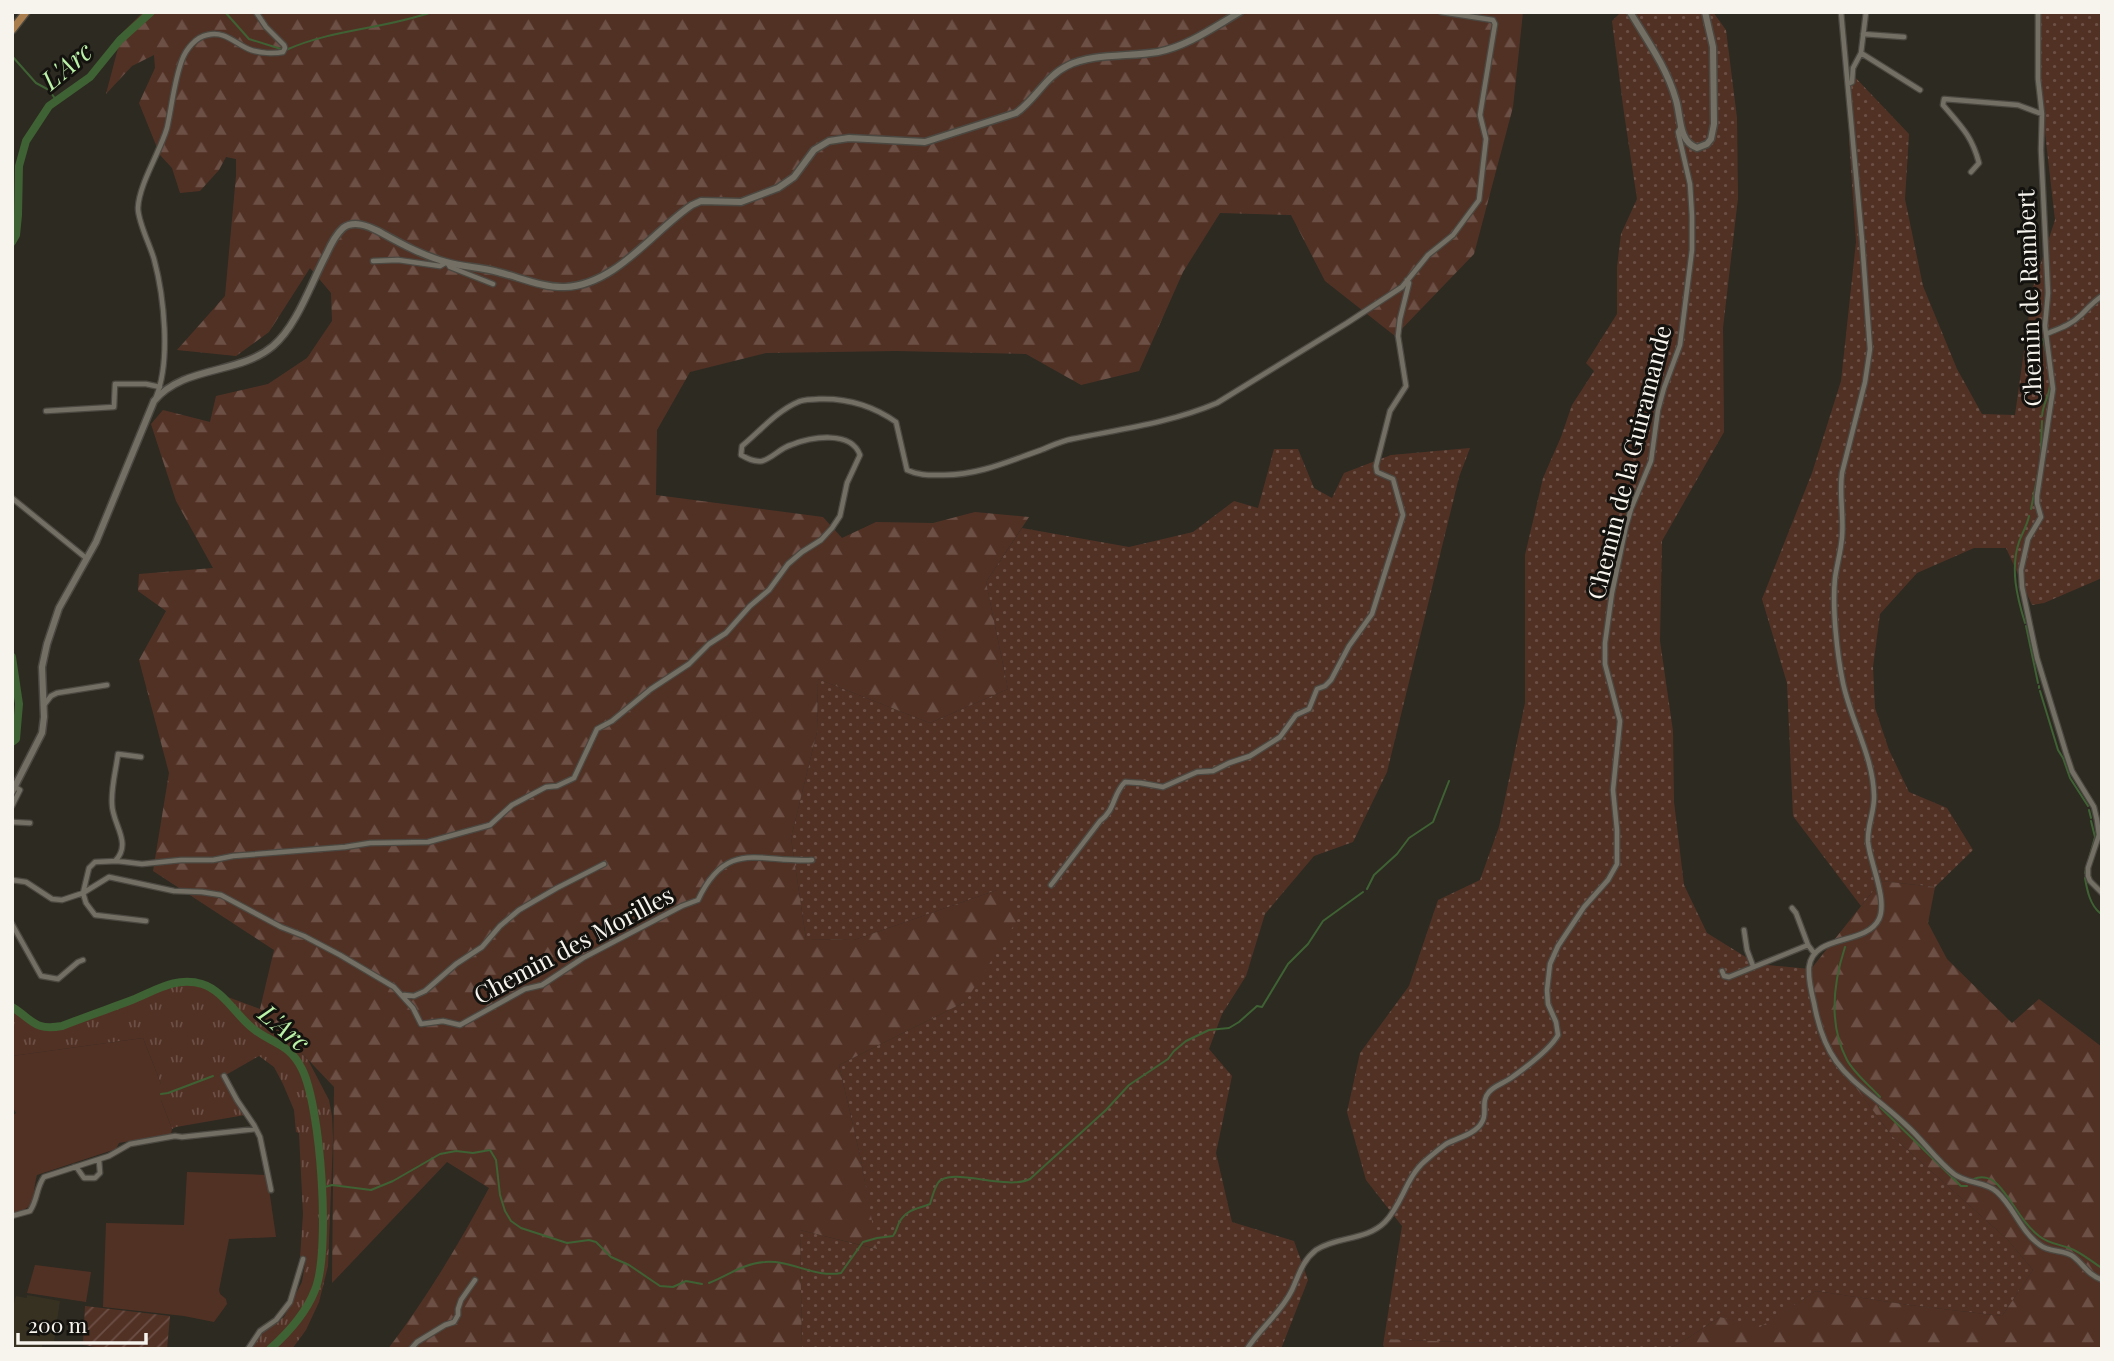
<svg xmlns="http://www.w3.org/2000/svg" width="2114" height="1361" font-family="'Playfair Display',serif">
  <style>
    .built { fill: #373122 }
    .grass { fill: url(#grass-dots) }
    .forest { fill: url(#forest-firs) }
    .park { fill: url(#park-tufts) }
    .garden { fill: url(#garden-furrows) }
    .pitch { fill: #523125 }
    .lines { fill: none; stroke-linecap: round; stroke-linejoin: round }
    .stream { stroke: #3e6233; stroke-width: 2 }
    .river { stroke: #3e6233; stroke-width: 8 }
    .minor-casing { stroke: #4b4841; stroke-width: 7 }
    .tertiary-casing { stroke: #4b4841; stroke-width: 9 }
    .primary-casing { stroke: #4b4841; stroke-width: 10 }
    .minor { stroke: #736f64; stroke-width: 4.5 }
    .tertiary { stroke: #736f64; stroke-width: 6 }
    .primary { stroke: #aa7d4c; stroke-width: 7 }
    .labels { text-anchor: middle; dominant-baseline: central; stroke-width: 6; stroke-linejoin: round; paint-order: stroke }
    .street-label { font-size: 24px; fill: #f7f4ee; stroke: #14120e }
    .water-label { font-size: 26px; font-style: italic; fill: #baf2a8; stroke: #14120e }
  </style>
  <defs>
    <pattern id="grass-dots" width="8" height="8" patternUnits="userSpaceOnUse" patternTransform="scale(1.75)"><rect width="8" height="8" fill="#523125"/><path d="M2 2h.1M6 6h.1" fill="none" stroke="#6c4f45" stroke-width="1.8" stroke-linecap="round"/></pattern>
    <pattern id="forest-firs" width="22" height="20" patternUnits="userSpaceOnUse" patternTransform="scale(1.75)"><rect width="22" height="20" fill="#523125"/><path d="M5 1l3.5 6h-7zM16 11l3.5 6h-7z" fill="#6c4f45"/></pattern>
    <pattern id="park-tufts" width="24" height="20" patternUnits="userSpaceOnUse" patternTransform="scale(1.75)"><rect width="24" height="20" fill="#523125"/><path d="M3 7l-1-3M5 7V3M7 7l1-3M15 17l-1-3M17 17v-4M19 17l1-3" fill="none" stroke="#6c4f45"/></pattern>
    <pattern id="garden-furrows" width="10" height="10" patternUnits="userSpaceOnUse" patternTransform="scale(1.75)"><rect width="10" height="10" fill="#523125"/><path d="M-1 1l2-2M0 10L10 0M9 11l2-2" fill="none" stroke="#6c4f45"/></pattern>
  </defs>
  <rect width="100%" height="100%" fill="#2d2a21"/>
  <path class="built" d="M27 1295 60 1301 54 1342 42 1343V1349H12V1311L16 1296 27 1298Z"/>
  <path class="grass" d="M1621 12H1713L1726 30 1737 118 1738 198 1723 328 1724 432 1662 541 1660 641 1673 731 1674 802 1684 885 1707 933 1757 964 1811 969 1818 1037 1892 1136 2008 1240 2033 1270 2002 1316 1909 1305 1816 1291 1760 1328 1720 1317 1685 1340 1668 1349H1495L1485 1343 1384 1339 1402 1226 1366 1180 1347 1112 1360 1053 1409 986 1438 900 1480 880 1499 827 1525 703V555L1543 478 1561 437 1572 405 1594 371 1586 363 1617 314V267L1621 234 1637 199 1624 113 1612 21Z
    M2040 12H2102V578L2044 603 2032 605 2006 548H1974L1917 573 1880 614 1873 667 1875 708 1889 750 1909 792 1947 808 1973 850 1935 887 1881 881 1861 906 1793 816 1787 683 1762 599 1812 473 1841 381 1856 242 1849 141 1851 73 1909 134 1905 199 1923 286 1957 369 1982 414 2015 415 2033 287 2055 220 2040 89Z
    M1470 448 1459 477 1387 772 1353 842 1314 856 1265 914 1246 976 1222 1014 1209 1049 1232 1076 1216 1153 1232 1222 1294 1241 1308 1280 1281 1349H802L800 1230 876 1249 861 1160 839 1065 965 1002 997 890 854 940 806 939 791 838 817 732 818 679 930 723 1008 689 986 582 1022 528 1129 547 1193 532 1234 501 1258 508 1274 449H1298L1314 488 1332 498 1344 473 1391 455Z"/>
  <path class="forest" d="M143 12H1523L1513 107 1474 254 1395 336 1325 281 1291 215 1220 213 1183 272 1139 371 1081 385 1026 354 896 351 766 353 690 372 657 430 656 495 823 517 842 538 876 522 933 523 975 512 1029 517 986 582 1008 689 930 723 818 679 817 732 791 838 806 939 854 940 997 890 1021 914 965 1002 839 1065 861 1160 877 1249 800 1230 802 1349H388C426 1299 459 1244 489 1188L447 1162 332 1283 334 1087 260 1009 274 950 153 871 169 773 139 660 166 611 138 591 139 574 213 568 176 501 151 424 163 410 210 422 216 396 268 384 307 358 332 321 331 293 310 268 269 332 236 356 177 350 225 296 236 176V159L226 157 219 170 200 191 180 193 172 168 160 155 139 103 155 68 154 55 132 66 106 94 122 33Z
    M1881 881 1935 887 1928 923 1947 959 2012 1023 2039 999 2102 1047V1349H1668L1685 1340 1720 1317 1760 1327 1816 1291 1909 1305 2002 1316 2033 1270 2008 1240 1892 1136 1818 1037 1811 969Z
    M1384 1339 1485 1343 1495 1349H1385L1383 1345Z"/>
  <path class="park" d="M178 982 203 984 217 993 260 1009 308 1060 329 1100 332 1116 333 1139 328 1266 319 1302 306 1330 292 1349H252L260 1335 284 1317 302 1282 306 1259 300 1258 303 1214 299 1133 296 1132 294 1110 283 1084 274 1067 259 1056 224 1076 237 1105 245 1115 176 1127 172 1129 161 1100V1084L143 1038 12 1056V1007C33 1020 34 1031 62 1026L134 999 166 985Z"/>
  <path class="garden" d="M85 1306 170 1316 167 1349H97L96 1347 83 1345Z"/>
  <path class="pitch" d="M143 1038 161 1084V1100L172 1129 171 1134 119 1143 116 1149 37 1175C31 1196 39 1209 12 1213V1116L16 1113 12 1106V1056Z
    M187 1172 267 1175 276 1237 229 1239 219 1290 220 1294 226 1299 227 1304 214 1322 184 1316 103 1307 106 1223 184 1225Z
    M35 1265 91 1272 86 1302 27 1293Z"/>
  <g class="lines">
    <path class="stream" d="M225 12 249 39 281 49
      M286 50C332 29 385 29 432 12
      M12 56 36 83 49 90 56 100
      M2043 339 2046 352
      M2042 416C2043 402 2051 395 2050 381
      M2041 449 2042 421
      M2040 460 2041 451
      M2031 509 2039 469
      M2025 623C2017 597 2010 569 2019 542 2022 533 2027 526 2029 516
      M2026 626 2038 683
      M2039 686V688
      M2040 691 2058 750 2063 758 2070 778 2088 806
      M2089 810 2091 818
      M2085 873 2095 837 2091 821
      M2085 878C2087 890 2090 905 2100 913
      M1367 889 1374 875 1397 854 1409 838 1433 822 1449 781
      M1845 947C1833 984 1828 1024 1847 1060 1854 1073 1869 1085 1880 1097
      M161 1094 168 1093 213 1076
      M1880 1107 1961 1186H1967
      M1974 1179C1982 1175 1992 1178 1998 1185 2013 1201 2021 1222 2039 1236 2049 1244 2059 1244 2069 1248 2081 1252 2092 1262 2102 1268
      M321 1188 332 1185 371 1190 393 1181 440 1154 456 1151 473 1153 490 1150 496 1160 500 1195 505 1211 511 1221 521 1228 567 1243 589 1240 596 1242 611 1257 629 1265 660 1286 673 1287 686 1281 702 1284
      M709 1283C727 1276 744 1263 765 1262 791 1260 815 1278 841 1273L863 1242 877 1238 893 1236C897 1231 897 1226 900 1221 908 1208 919 1209 930 1204 932 1198 934 1189 938 1183 950 1166 1006 1191 1030 1179L1106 1110 1129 1085 1168 1059 1174 1051 1186 1041 1209 1030 1229 1028 1239 1022 1257 1006 1262 1007 1288 964 1308 944 1323 921 1363 892"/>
    <path class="river" d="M12 242 16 235 18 215 19 166 26 141 49 106 90 77 120 40 151 12
      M12 657 19 704 16 739 12 742
      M12 1007C33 1020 34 1031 62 1026 85 1017 108 1009 132 1000 155 991 176 976 202 984 222 990 235 1013 250 1026 270 1044 288 1041 302 1069 321 1107 331 1252 315 1290 306 1313 288 1333 270 1349"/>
    <g class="minor-casing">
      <path id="minor" d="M1841 12 1862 240 1870 349 1865 382 1842 473C1839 495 1844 515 1842 537 1841 551 1837 564 1835 578 1832 608 1837 654 1843 683 1851 721 1873 756 1874 795 1875 811 1867 825 1868 842 1870 863 1888 900 1879 919 1866 946 1813 933 1809 967 1808 979 1811 991 1814 1003 1827 1075 1858 1080 1906 1125 1923 1140 1936 1160 1954 1174 1967 1184 1985 1181 1997 1192 2014 1207 2021 1232 2040 1245 2050 1253 2065 1249 2074 1257 2085 1266 2087 1274 2102 1280
        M2038 12V79L2042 114 2041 150 2048 293 2045 326 2053 389 2037 496V503L2041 517 2028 539 2021 570 2022 587 2037 658 2066 753 2072 771 2094 807 2097 820 2099 835 2088 868V876L2090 881 2102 893
        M1863 34 1904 37
        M1861 53 1920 90
        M1848 84 1852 82 1853 68 1861 53 1866 12
        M1971 172 1979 163C1972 136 1961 126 1943 105L1944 99 2018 105 2042 114
        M373 261 398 260 440 266 447 262 450 267 493 284
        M2046 334C2058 329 2071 325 2081 315 2088 308 2093 302 2102 296
        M156 397C171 361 164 296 154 259 150 245 138 222 138 208 139 184 160 152 167 128 172 106 174 81 182 60 186 49 196 37 207 35 226 30 236 45 251 50 260 53 274 54 283 52L285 48 284 45 266 27 256 12
        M46 411 114 407 115 384H146L160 387
        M12 498 86 558
        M44 705 51 696 57 693 107 685
        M12 806 20 790 15 787
        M12 822 30 823
        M115 861C133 843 112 824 112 804 111 787 116 770 118 754L141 757
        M12 880 26 882 52 899 62 900 83 893 89 868 95 862 117 861 142 864 181 860H213L233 856 345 847 370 843 428 842 490 825 512 805 546 787 557 786 574 778 597 729 612 721 651 689 689 664 709 644 726 633 750 606 769 590 788 564 802 552 821 540 832 528 840 516 847 483 860 455C851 430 811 437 791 445 780 448 773 458 762 461 754 462 748 459 741 455L742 446C760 431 777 411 798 402 804 399 813 400 819 399 848 398 872 405 896 422L907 470C920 476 930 475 944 475 979 475 1009 461 1041 450 1051 446 1061 441 1072 439 1121 429 1170 423 1217 403L1347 323 1402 287 1428 255 1453 235 1479 200 1486 139 1480 115 1495 24 1493 20 1441 12
        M1051 885 1100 821C1116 809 1112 795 1125 782L1141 783 1163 787 1197 772 1213 771 1229 763 1250 756 1280 737 1296 715 1309 709 1317 689 1325 686 1331 680 1349 646 1372 614 1403 515 1393 479 1377 472 1376 466 1390 411 1406 386 1398 336 1400 319 1409 283 1407 280
        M1792 908 1796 913 1808 945
        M146 921 95 915 86 903 83 893 109 877 174 891 202 892 221 895 281 927 304 936 340 955 394 987 413 1008 421 1024 443 1021 460 1025 525 989 542 985 583 958 682 906 698 900C727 838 760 863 812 860
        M12 924 41 976 58 979 78 962 83 960
        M1744 930 1747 950 1753 966
        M1722 971 1724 976 1729 977 1808 945 1814 953
        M404 995 414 996 425 991 456 964 482 947 500 926 519 910 557 888 604 864
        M224 1076 237 1100 254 1125 260 1137 271 1190
        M74 1167 77 1168 84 1178H95L100 1173 99 1160
        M12 1216 30 1211C38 1199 36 1188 44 1177L109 1156 130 1144 175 1136 182 1137 256 1129
        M248 1349 260 1331 276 1320 290 1302 303 1259
        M411 1349 417 1342 445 1325 454 1322 458 1315V1309L461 1300 475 1280
        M1247 1349C1260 1328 1281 1313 1292 1290 1299 1275 1302 1261 1316 1250 1337 1236 1366 1241 1385 1222 1402 1205 1406 1177 1425 1161 1432 1155 1439 1149 1446 1144 1457 1138 1476 1134 1482 1122 1488 1113 1480 1102 1489 1092 1494 1086 1504 1083 1511 1078 1525 1068 1550 1050 1558 1035L1556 1022 1548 1004 1547 990 1550 964 1558 946 1584 907 1608 880 1617 864V830L1613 790 1620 721 1605 664V643L1612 593 1626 526 1631 509 1651 461 1658 410 1664 388 1680 345 1692 250V216L1690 184 1678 132 1681 127"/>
    </g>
    <g class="tertiary-casing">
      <path id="tertiary" d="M1630 12C1647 40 1667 68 1676 100 1681 116 1678 141 1697 148L1707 144 1711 139 1714 124 1713 47 1705 12
        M12 792 42 733 44 717 42 667 47 644 59 608 96 542 154 401C184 365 239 375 273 346 297 326 311 283 326 255 330 246 335 235 343 228 354 220 368 226 378 231 400 243 421 255 446 262 463 267 481 267 498 272 519 277 543 288 565 287 616 285 653 231 692 205L701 201 741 202 778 188 794 177 814 150 829 141 849 138 925 142 1016 113C1035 100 1046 76 1067 66 1092 53 1130 57 1158 52 1188 46 1214 27 1240 12"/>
    </g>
    <g class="primary-casing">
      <path id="primary" d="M12 30 26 12"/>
    </g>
    <use href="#minor" class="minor"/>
    <use href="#tertiary" class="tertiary"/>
    <use href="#primary" class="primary"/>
  </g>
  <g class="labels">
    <g class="street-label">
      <text transform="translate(2028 298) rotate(-92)">Chemin de Rambert</text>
      <text transform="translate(1628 462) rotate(-76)">Chemin de la Guiramande</text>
      <text transform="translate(573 944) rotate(-28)">Chemin des Morilles</text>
    </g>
    <g class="water-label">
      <text transform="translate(66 65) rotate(-40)">L'Arc</text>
      <text transform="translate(285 1027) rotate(40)">L'Arc</text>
    </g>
  </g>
  <rect width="2114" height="1361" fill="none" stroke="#f7f4ee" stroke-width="28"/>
  <path d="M18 1333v10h128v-10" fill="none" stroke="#f7f4ee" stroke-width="3.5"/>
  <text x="28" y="1333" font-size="21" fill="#f7f4ee" stroke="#14120e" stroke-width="5" paint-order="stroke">200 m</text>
</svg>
